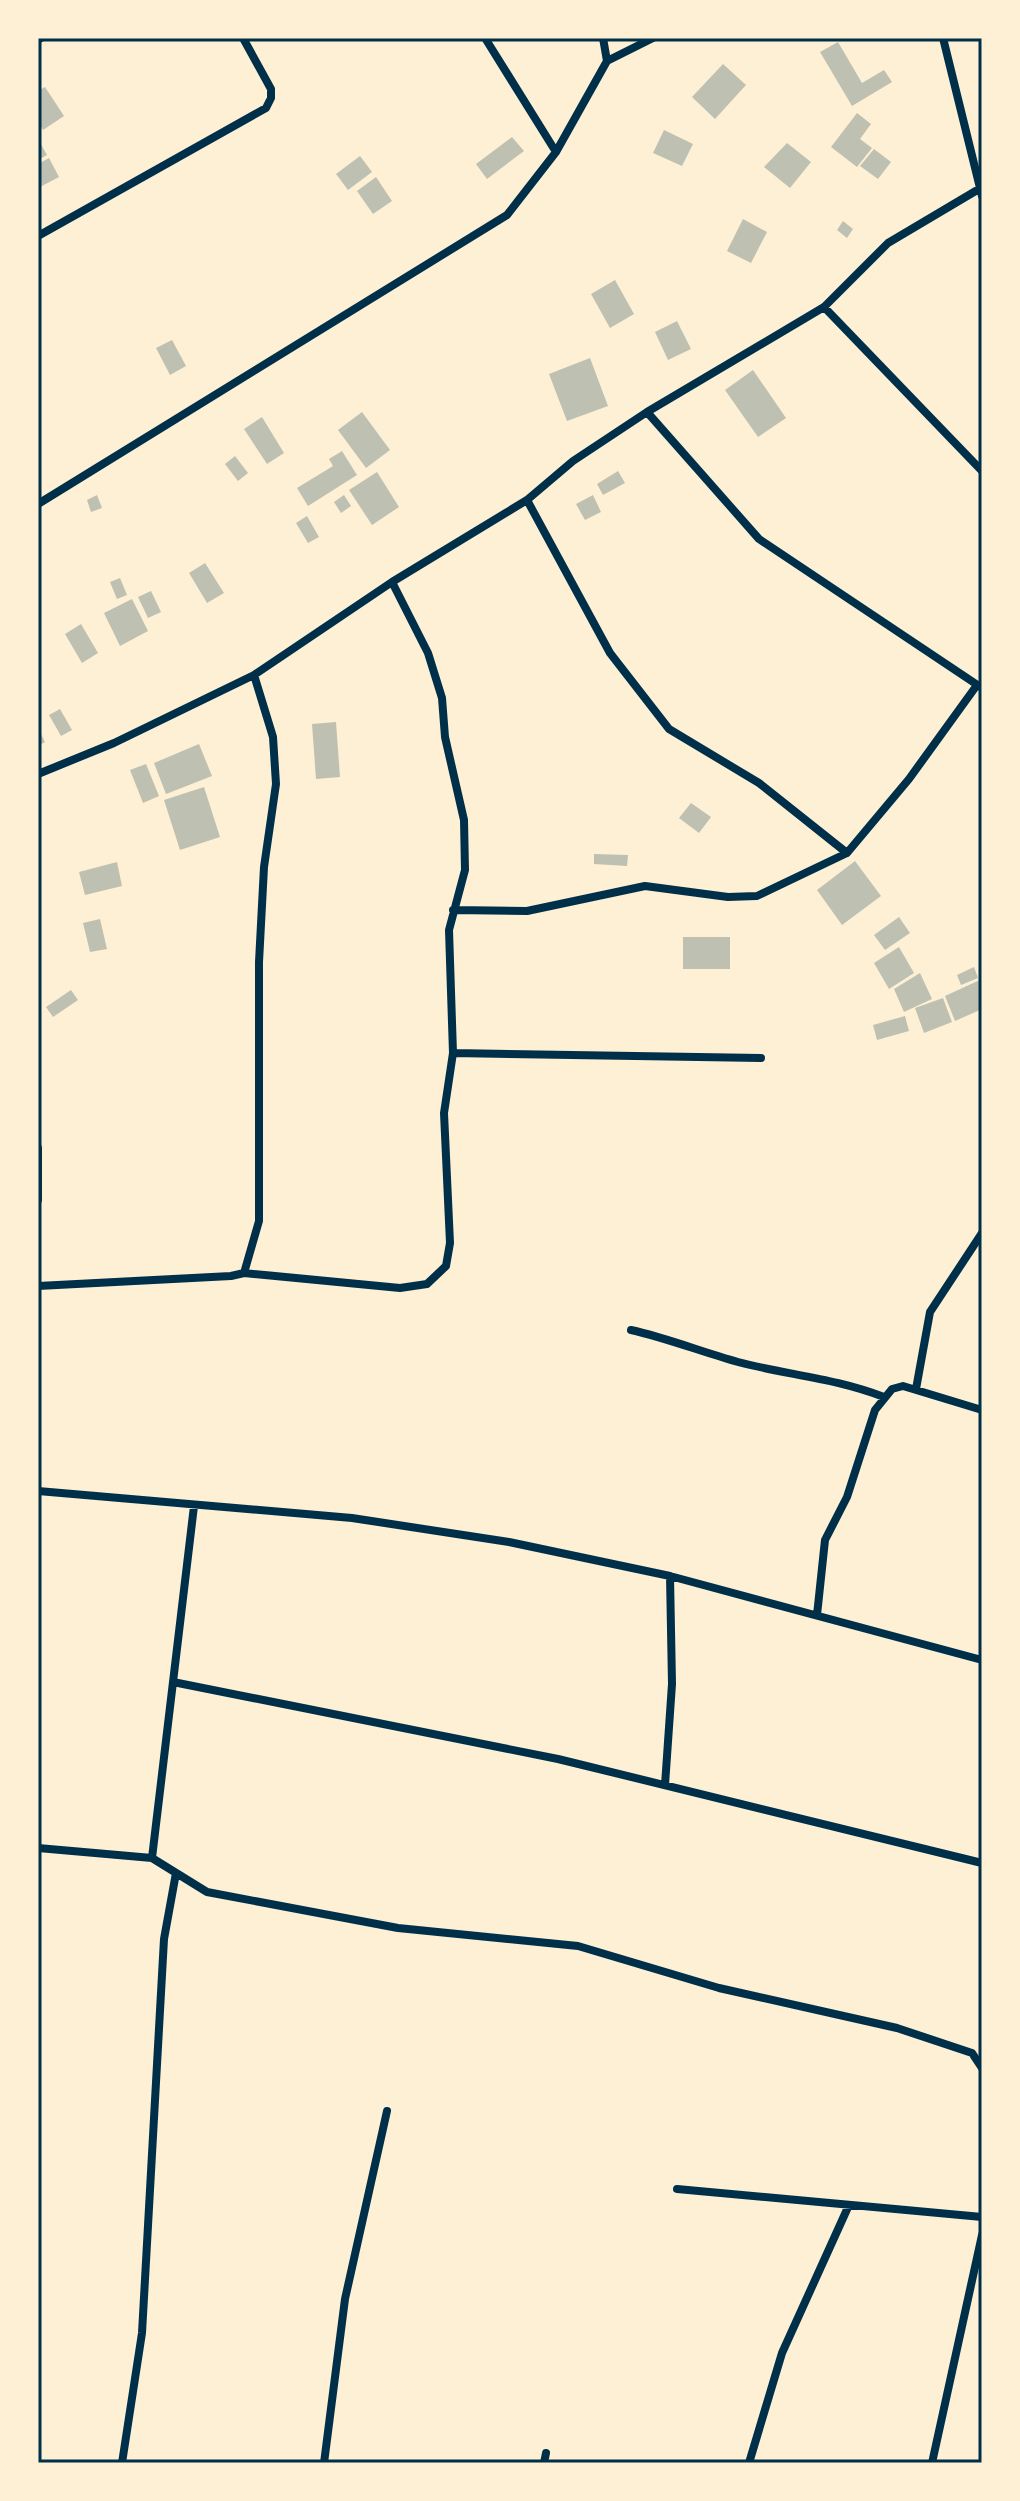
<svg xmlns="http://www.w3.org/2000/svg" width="1020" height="2501" font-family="'DM Sans',sans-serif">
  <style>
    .building { fill: #bec0b2 }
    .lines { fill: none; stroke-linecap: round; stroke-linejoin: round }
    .minor { stroke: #003049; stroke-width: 8 }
    .neatline { fill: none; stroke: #003049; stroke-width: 3 }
  </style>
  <rect width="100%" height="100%" fill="#fdf0d5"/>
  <path class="building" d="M838 42 862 83 884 70 892 82 852 106 820 52Z
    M723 64 746 85 715 119 692 97Z
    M45 87 64 116 43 130 38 122V91Z
    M857 113 871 124 860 139 872 148 857 167 831 147Z
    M664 130 693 144 682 166 653 153Z
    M512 137 524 151 487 179 476 164Z
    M38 139 47 155 38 160Z
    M787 143 811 162 790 188 764 167Z
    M874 149 891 162 878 179 860 166Z
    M360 156 372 172 348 190 336 174Z
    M49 158 59 177 38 188V164Z
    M376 177 392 201 373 214 357 191Z
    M743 219 767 232 751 263 727 251Z
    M843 221 853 229 847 238 837 230Z
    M615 280 634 314 610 328 591 294Z
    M677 321 691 349 668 360 655 332Z
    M172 340 186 366 170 375 156 348Z
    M590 358 608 406 567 421 549 374Z
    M753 370 786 418 758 437 725 390Z
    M362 412 390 450 366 468 338 430Z
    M262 417 284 453 267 464 244 429Z
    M342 451 357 475 308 506 297 488 333 466 329 459Z
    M235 456 248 473 238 481 225 464Z
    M618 471 625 483 603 495 597 484Z
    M377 472 399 507 372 525 349 490Z
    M97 495 102 508 91 512 87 500Z
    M344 495 351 506 341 513 334 502Z
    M593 495 601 512 585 520 576 504Z
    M307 516 319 537 308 543 296 523Z
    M205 563 224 593 207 603 189 573Z
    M120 578 127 595 117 599 110 582Z
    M151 591 161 612 148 618 138 597Z
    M132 599 148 631 120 646 104 613Z
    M81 624 98 653 82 663 65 634Z
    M60 709 72 730 61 736 49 715Z
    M336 722 340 777 316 779 312 724Z
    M38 728 45 742 38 746Z
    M199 744 212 776 166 794 154 763Z
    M146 764 159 796 143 803 130 770Z
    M204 787 220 837 180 850 164 800Z
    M691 803 711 817 699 833 679 818Z
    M594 854 628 855 627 866 594 864Z
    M855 861 881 896 842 925 817 890Z
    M117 862 122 886 85 895 79 872Z
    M899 917 910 933 885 950 874 935Z
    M100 919 107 949 90 952 83 923Z
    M683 937H730V969H683Z
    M899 947 914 973 889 989 874 963Z
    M974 967 978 978 961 985 957 975Z
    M920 973 932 999 904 1012 894 989Z
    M982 979V1009L955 1021 945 996Z
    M71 990 78 1000 53 1017 46 1007Z
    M943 998 952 1022 924 1033 915 1008Z
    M905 1016 909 1031 877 1040 873 1025Z"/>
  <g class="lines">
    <path class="minor" d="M485 38 556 152
      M603 38 607 61
      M943 38 982 196
      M38 40 41 38
      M38 236 266 108 271 98V89L243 38
      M824 307 982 471
      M647 412 759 539 982 688
      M527 500 610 653 669 729 759 783 847 853
      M38 504 507 215 556 152 607 61 653 38
      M38 774 114 743 254 675 392 582 527 500 573 461 647 412 824 307 888 243 979 189
      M453 910 527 911 645 886 728 897 757 896 847 853 909 779 977 685
      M453 1053 761 1058
      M38 1148V1200
      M244 1273 400 1288 427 1284 446 1266 450 1243 444 1113 453 1053 449 930 465 870 464 820 445 737 442 698 428 653 392 582
      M38 1286 231 1276 244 1273 259 1221V962L264 867 276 784 273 737 254 675
      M631 1330C667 1338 702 1352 738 1362 788 1375 835 1378 884 1397
      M916 1389 930 1312 982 1233
      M38 1491 352 1518 509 1542 670 1576 982 1660
      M817 1615 825 1540 847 1497 875 1410 892 1389 903 1386 982 1410
      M173 1682 558 1759 982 1863
      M665 1785 672 1684 670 1576
      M38 1848 152 1858 194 1506
      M152 1858 207 1892 398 1928 578 1946 719 1988 897 2028 972 2053 982 2068
      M677 2189 982 2217
      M122 2463 142 2333 164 1939 176 1873
      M324 2463 345 2299 387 2111
      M544 2463 546 2453
      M749 2463 782 2353 849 2205
      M932 2463 982 2235"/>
  </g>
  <rect width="1020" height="2501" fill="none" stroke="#fdf0d5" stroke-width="80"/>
  <rect x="40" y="40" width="940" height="2421" class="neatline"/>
</svg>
